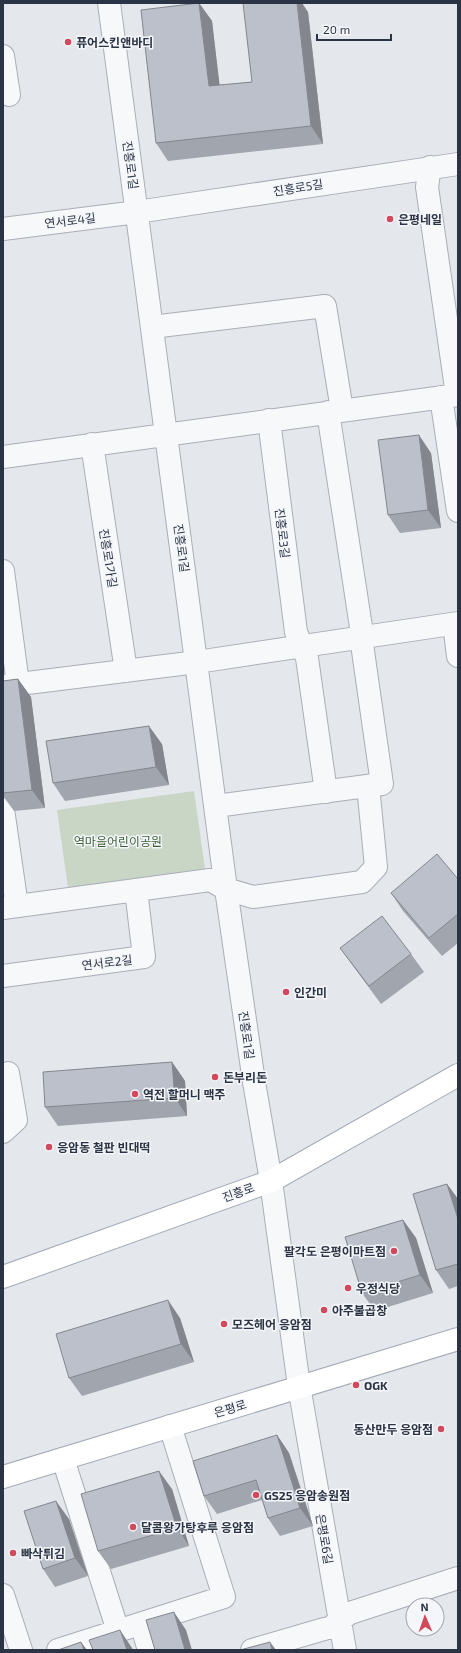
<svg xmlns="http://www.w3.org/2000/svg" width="461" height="1653" font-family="'Exo 2','Noto Sans KR',sans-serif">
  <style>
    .green { fill: #c9d6c5 }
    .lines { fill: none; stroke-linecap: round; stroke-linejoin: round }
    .minor-casing { stroke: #a9aeb7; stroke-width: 24 }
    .major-casing { stroke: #a3abb8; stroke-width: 24 }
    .minor { stroke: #f7f8fa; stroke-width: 22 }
    .major { stroke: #fff; stroke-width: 22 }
    .wall { fill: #a1a5ae }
    .shaded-wall { fill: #83868d }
    .building { fill: #bbc0ca; stroke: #83868d }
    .poi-dot { fill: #d1495b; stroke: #f4f6f9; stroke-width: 1.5 }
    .labels { text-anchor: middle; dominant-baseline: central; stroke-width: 3; stroke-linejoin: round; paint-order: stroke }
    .poi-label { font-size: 12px; font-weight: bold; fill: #2b3445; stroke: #f4f6f9; text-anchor: start }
    .street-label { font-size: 12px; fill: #2b3445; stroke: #f4f6f9 }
    .park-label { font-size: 12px; fill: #3f6138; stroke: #f4f6f9 }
  </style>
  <rect width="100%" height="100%" fill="#e4e7ec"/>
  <path class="green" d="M194 791 205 869 68 888 57 810Z"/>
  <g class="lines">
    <g class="minor-casing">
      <path id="minor" d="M109 3 226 889 254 1082 271 1181 299 1386 345 1650
        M3 56 9 95
        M430 167 427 187 457 395
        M3 229 137 212 458 164
        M152 327 325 306 342 410
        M441 397 458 511
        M269 420 296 632 307 658 326 792
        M92 444 126 671
        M3 457 458 395
        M3 571 18 684
        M454 624 458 656
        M3 686 197 662 458 623
        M216 806 382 784 361 637V627L328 412
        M3 809 17 906
        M3 908 210 880 226 889 253 897 362 882 376 867 368 786
        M3 976 144 957 136 890
        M3 1132 16 1120 8 1073
        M63 1459 118 1631
        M3 1595 21 1650
        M141 1624 149 1650
        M58 1650 224 1597 170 1426
        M252 1650 331 1627 350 1613 458 1578"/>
    </g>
    <g class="major-casing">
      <path id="major" d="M3 1277 271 1181 458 1075
        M3 1477 458 1339"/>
    </g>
    <use href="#minor" class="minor"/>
    <use href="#major" class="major"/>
  </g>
  <path class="wall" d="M199 3 212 21 219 85 252 82 308 12 323 144 168 161 156 143Z
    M431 453 441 528 400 533 388 515Z
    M18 679 31 697 45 808 14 811 3 796V681Z
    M162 744 169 785 65 801 53 783Z
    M458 879V943L442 956 403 911 391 893Z
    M340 948 411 954 424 972 381 1004 353 966Z
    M172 1062 185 1081 187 1116 58 1126 45 1107Z
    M447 1184 458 1199V1286L449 1289 436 1270Z
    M403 1220 416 1238 433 1293 375 1311 362 1293Z
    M180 1318 194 1362 82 1396 69 1378Z
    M277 1435 289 1453 313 1526 280 1536 268 1518 262 1500 217 1514 204 1496Z
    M172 1489 189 1546 111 1569 98 1551Z
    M69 1519 88 1576 55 1587 43 1569Z"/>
  <path class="shaded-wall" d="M199 3 212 21 222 105 209 86Z
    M297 3H302L308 12 323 144 311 126Z
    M419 435 431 453 441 528 428 510Z
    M18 679 31 697 45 808 32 790Z
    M149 726 162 744 169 785 156 767Z
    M172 1062 185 1081 187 1116 175 1098Z
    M447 1184 458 1199V1219Z
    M403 1220 416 1238 433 1293 420 1275Z
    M168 1300 180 1318 194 1362 181 1344Z
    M277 1435 289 1453 313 1526 300 1508Z
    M159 1471 172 1489 189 1546 177 1528Z
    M56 1501 69 1519 88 1576 75 1558Z
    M174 1612 186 1630 192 1650H185Z
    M120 1630 132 1648 133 1650H127Z
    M81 1642 87 1650H84Z
    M270 1642 276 1650H272Z"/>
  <path class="building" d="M199 3 209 86 252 82 243 3H297L311 126 156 143 141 10Z
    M419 435 428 510 388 515 378 440Z
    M18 679 32 790 3 793V681Z
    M149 726 156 767 53 783 46 741Z
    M437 854 458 879V914L429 938 391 893Z
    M382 916 411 954 369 986 340 948Z
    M172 1062 175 1098 45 1107 43 1072Z
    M447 1184 458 1219V1264L436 1270 413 1194Z
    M403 1220 420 1275 362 1293 345 1237Z
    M168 1300 181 1344 69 1378 56 1334Z
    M277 1435 300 1508 268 1518 256 1480 204 1496 193 1461Z
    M159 1471 177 1528 98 1551 81 1494Z
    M56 1501 75 1558 43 1569 24 1511Z
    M174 1612 185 1650H155L146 1620Z
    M120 1630 127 1650H93L89 1640Z
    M81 1642 84 1650H58Z
    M270 1642 272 1650H240Z"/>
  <g class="poi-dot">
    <circle cx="68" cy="42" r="4"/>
    <circle cx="390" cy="219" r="4"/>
    <circle cx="286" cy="992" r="4"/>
    <circle cx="215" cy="1077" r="4"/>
    <circle cx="135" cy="1094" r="4"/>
    <circle cx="49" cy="1147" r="4"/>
    <circle cx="394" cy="1251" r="4"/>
    <circle cx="348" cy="1288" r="4"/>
    <circle cx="324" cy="1310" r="4"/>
    <circle cx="224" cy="1324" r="4"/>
    <circle cx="356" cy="1385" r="4"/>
    <circle cx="441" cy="1429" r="4"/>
    <circle cx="256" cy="1495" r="4"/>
    <circle cx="133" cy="1527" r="4"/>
    <circle cx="13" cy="1553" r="4"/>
  </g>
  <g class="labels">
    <g class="poi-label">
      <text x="76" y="42">퓨어스킨앤바디</text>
      <text x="398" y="219">은평네일</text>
      <text x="294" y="992">인간미</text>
      <text x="223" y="1077">돈부리돈</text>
      <text x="143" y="1094">역전 할머니 맥주</text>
      <text x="57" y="1147">응암동 철판 빈대떡</text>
      <text x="386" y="1251" text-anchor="end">팔각도 은평이마트점</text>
      <text x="356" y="1288">우정식당</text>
      <text x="332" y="1310">아주불곱창</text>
      <text x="232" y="1324">모즈헤어 응암점</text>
      <text x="364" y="1385">OGK</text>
      <text x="433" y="1429" text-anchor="end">동산만두 응암점</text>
      <text x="264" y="1495">GS25 응암송원점</text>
      <text x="141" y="1527">달콤왕가탕후루 응암점</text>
      <text x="21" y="1553">빠삭튀김</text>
    </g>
    <g class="street-label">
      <text transform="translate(131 165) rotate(82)">진흥로1길</text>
      <text transform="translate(298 187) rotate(-9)">진흥로5길</text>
      <text transform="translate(70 220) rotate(-7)">연서로4길</text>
      <text transform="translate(283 533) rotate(83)">진흥로3길</text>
      <text transform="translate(182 548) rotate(82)">진흥로1길</text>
      <text transform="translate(109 558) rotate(81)">진흥로1가길</text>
      <text transform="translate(107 962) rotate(-7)">연서로2길</text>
      <text transform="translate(247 1035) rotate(82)">진흥로1길</text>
      <text transform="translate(238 1192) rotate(-20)">진흥로</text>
      <text transform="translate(230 1408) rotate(-17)">은평로</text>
      <text transform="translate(325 1539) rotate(80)">은평로6길</text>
    </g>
    <g class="park-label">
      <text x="118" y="841">역마을어린이공원</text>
    </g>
  </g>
  <rect width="461" height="1653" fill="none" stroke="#2b3445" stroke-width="8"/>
  <g transform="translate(425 1617) rotate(358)"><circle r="19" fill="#f4f6f9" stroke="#a4a8b1"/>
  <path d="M0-3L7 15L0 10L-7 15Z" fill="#d1495b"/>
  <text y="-6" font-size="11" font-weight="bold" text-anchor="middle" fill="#2b3445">N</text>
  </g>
  <path d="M317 34v6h74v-6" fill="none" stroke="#2b3445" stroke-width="2"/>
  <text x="323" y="34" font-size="12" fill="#2b3445" stroke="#f4f6f9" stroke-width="3" paint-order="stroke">20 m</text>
</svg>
